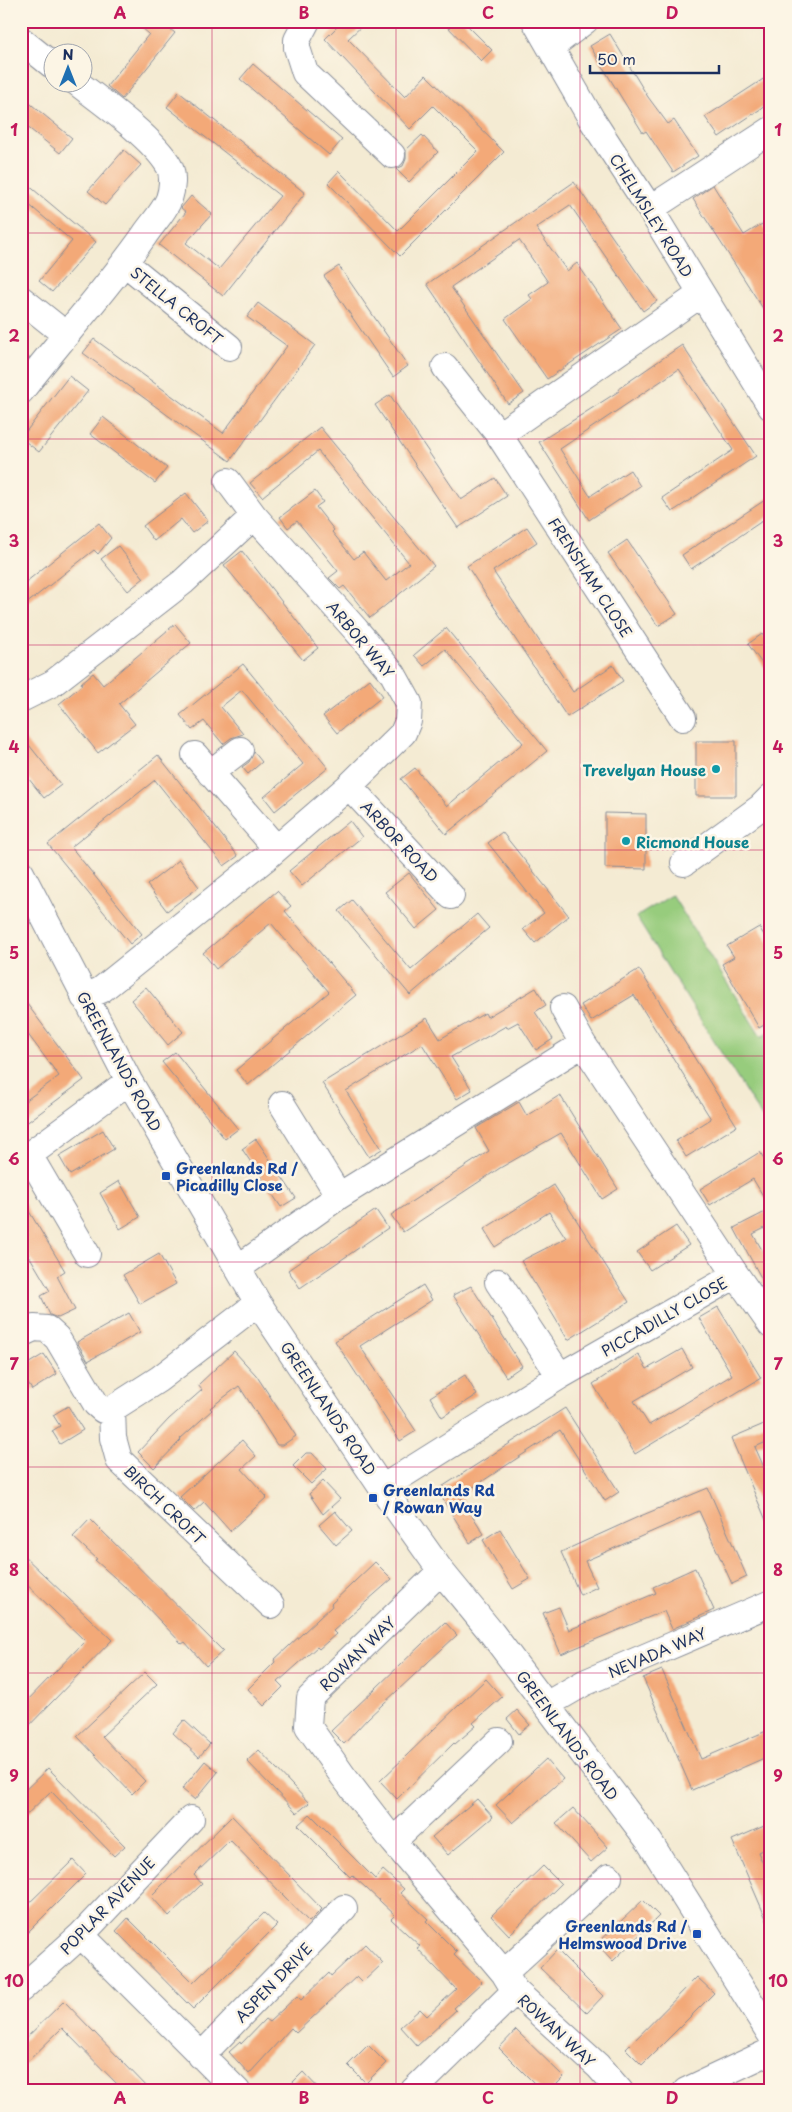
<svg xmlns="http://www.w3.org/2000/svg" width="792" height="2112" font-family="'Playpen Sans',sans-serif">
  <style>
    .green { fill: #97cc7d; stroke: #597e6e }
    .building { fill: #f3a978 }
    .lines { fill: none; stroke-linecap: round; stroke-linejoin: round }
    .minor-casing { stroke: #888d98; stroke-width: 28 }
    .minor { stroke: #fff; stroke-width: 26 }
    .grid { fill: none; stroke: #c2185b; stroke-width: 1; stroke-opacity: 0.55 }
    .culture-dot { fill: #0f9aa8; stroke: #fcf5e5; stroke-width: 2 }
    .transit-dot { fill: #1a4fb4; stroke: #fcf5e5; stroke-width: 2 }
    .labels { text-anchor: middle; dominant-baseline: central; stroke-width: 5; stroke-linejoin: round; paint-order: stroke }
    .street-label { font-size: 15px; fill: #1b2f5e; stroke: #fcf5e5 }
    .culture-label { font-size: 15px; font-weight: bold; fill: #0d838f; stroke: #fcf5e5; text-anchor: end }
    .transit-label { font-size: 15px; font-weight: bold; fill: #164399; stroke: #fcf5e5; text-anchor: start }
    .neatline { fill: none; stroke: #c2185b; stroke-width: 2 }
    .grid-label { font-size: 16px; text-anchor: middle; font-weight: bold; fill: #c2185b }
  </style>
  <rect width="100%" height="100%" fill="#fcf5e5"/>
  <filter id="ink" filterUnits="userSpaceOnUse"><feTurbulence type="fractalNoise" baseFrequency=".02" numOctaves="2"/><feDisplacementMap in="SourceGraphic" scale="10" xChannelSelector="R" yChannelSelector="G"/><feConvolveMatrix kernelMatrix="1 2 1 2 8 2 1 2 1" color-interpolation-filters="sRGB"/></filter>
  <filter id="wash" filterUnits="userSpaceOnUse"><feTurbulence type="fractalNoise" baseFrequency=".0096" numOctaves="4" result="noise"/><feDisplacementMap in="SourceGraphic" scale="20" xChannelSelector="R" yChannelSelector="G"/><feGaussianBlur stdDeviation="1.12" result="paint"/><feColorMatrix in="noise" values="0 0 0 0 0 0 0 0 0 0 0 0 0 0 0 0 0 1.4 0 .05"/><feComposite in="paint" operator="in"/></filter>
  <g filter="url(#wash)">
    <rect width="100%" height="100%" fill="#f4ebd3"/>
    <path class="green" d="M672 895 761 1037 771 1031V1132L636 917Z"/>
    <g id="blocks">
      <path class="building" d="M134 21H160L175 33 122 99 107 86 149 34Z
        M343 21H367L348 39 405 97 426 75 504 152 400 256 328 183 339 171 398 231 478 151 433 106 410 129 325 39Z
        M442 21H463L492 50 481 61Z
        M610 34 648 97 668 124 674 120 698 156 673 172 646 131 643 133 590 46Z
        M253 64 342 140 329 155 240 79Z
        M771 74V102L719 137 705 117Z
        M179 92 305 193 223 296 159 245 186 212 181 208 191 196 212 214 186 243 219 269 280 196 167 107Z
        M21 96 72 138 60 153 21 122Z
        M422 135 438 152 409 182 396 169 403 166 406 159V150Z
        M124 150 141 165 105 205 88 191Z
        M21 179 96 242 52 292 39 281 72 241 21 198Z
        M574 182 657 301 643 311 570 205 536 228 567 271 577 263 622 329 547 379 505 319 532 299 529 295 548 282 519 240 451 287 524 393 508 404 427 284Z
        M713 185 744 235 762 224 771 239V321L693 199Z
        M339 266 408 366 393 377 324 276Z
        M258 303 315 345 230 461 83 353 94 339 223 433 287 346 247 317Z
        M682 345 756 456 672 512 662 498 733 450 679 369 560 449 590 496 630 470 640 486 589 520 539 442 619 391 618 389Z
        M69 376 88 391 39 452 21 438Z
        M390 395 461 500 495 478 507 496 458 528 375 405Z
        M103 417 167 468 155 483 90 434Z
        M320 427 434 566 370 618 344 586 340 589 329 578 338 571 297 521 288 528 280 517 315 491 323 502 316 507 334 530 332 532 354 559 363 552 386 581 409 563 318 451 262 497 250 483Z
        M186 493 208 521 192 533 181 519 154 541 143 526Z
        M771 496V515L691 569 682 555Z
        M99 523 111 538 98 554 94 550 21 608V586Z
        M527 527 537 542 493 571 573 692 613 665 623 681 567 717 467 566Z
        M627 540 677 614 658 626 608 553Z
        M118 546 144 578 128 591 101 559Z
        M242 551 318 648 303 660 224 565Z
        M175 624 191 643 119 704 135 724 98 753 59 704 82 685 81 683 93 673 103 685Z
        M446 628 547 751 446 834 401 779 415 768 447 806 523 743 445 649 424 666 414 655Z
        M762 634 771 646V676L748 644Z
        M243 664 328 768 275 811 264 797 303 764 242 690 221 707 243 734 231 738 223 744 204 721 192 730 180 715Z
        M370 679 383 696 337 733 323 716Z
        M21 735 61 785 44 798 21 769Z
        M696 741H736V796H696Z
        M254 752 262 762 248 774 242 767 249 762Z
        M158 755 238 856 224 866 155 780 71 847 142 934 130 944 48 844Z
        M605 813 646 814V869L605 868Z
        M350 821 362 837 302 886 289 871Z
        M502 832 569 916 535 943 523 929 544 913 488 843Z
        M179 860 199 887 167 911 147 885Z
        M409 873 439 910 416 929 385 892Z
        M277 891 291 906 285 911 356 995 248 1085 236 1070 329 992 271 923 216 969 203 953Z
        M352 900 411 970 477 914 489 928 410 995 339 911Z
        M759 927 771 946V1021L759 1028 722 964 734 957 727 946Z
        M639 969 737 1126 686 1157 676 1141 711 1119 634 995 591 1021 581 1005Z
        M146 987 183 1032 168 1045 131 1000Z
        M536 988 546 1005 535 1012 553 1039 536 1050 518 1022 507 1028 506 1026 451 1057 472 1090 457 1099 422 1044 346 1091 382 1149 369 1157 322 1083 427 1018 440 1039 485 1013 487 1017Z
        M21 996 84 1080 21 1127V1104L59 1076 21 1025Z
        M175 1052 238 1129 225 1139 162 1062Z
        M560 1095 618 1189 602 1199 561 1133 500 1168 403 1232 391 1215 489 1151 476 1128 519 1102 527 1116Z
        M103 1130 114 1149 70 1175 59 1156Z
        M256 1139 296 1198 281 1207 242 1149Z
        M760 1152 771 1170V1225L753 1234 771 1266V1296L734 1228 771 1209 753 1179 710 1205 700 1189Z
        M119 1181 140 1217 120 1229 100 1193Z
        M554 1185 629 1302 568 1340 521 1261 566 1238 549 1212 495 1247 484 1229Z
        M21 1198 65 1271 57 1276 75 1310 58 1318 50 1315 41 1296 50 1291 21 1242Z
        M376 1210 388 1228 300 1288 288 1270Z
        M676 1226 689 1245 650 1270 637 1252Z
        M159 1254 176 1284 140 1304 123 1275Z
        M423 1285 432 1300 360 1346 416 1431 400 1441 335 1341Z
        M471 1286 522 1366 506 1377 453 1295Z
        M718 1307 761 1378 635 1454 593 1384 638 1354 647 1369 682 1349 692 1367 634 1401 649 1425 732 1375 699 1318Z
        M129 1313 140 1332 88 1361 77 1342Z
        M234 1351 256 1375 296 1436 283 1445H277L239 1386 210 1408 212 1410 180 1439 181 1440 154 1468 138 1452 169 1419 202 1390 198 1385Z
        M44 1354 57 1374 32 1390 21 1372V1368Z
        M465 1375 477 1395 442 1417 430 1397Z
        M68 1406 83 1430 60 1444 52 1431 60 1426 53 1415Z
        M565 1408 619 1492 605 1501 560 1430 460 1496 484 1534 470 1543 437 1490Z
        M771 1421V1440L755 1447 771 1483V1532L731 1438Z
        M242 1440 256 1456 242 1469 267 1497 230 1531 204 1502 194 1511 180 1497Z
        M306 1453H312L327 1469 311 1484 293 1466Z
        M323 1481 340 1499 323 1514 309 1494Z
        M708 1488 747 1577 732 1584 699 1511 585 1561 597 1587 580 1595 561 1552 638 1517Z
        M335 1511 352 1531 336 1545 319 1525Z
        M90 1519 223 1651 206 1666 185 1642 182 1644 143 1603 95 1560 97 1559 73 1537Z
        M500 1529 530 1579 513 1589 483 1540Z
        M21 1553 112 1640 21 1734V1707L85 1641 21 1579Z
        M375 1562 392 1579 333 1631 336 1634 319 1649 317 1647 278 1682 283 1687 264 1706 248 1689 275 1662 274 1660 332 1606 331 1604Z
        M695 1568 714 1610 672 1629 664 1611 561 1654 543 1613 559 1607 569 1630 656 1593 653 1587Z
        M445 1622 457 1635 368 1718 344 1744 331 1731Z
        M662 1670 701 1759 771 1729V1755L692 1790 643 1678Z
        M145 1672 157 1684 102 1736 145 1781 132 1794 77 1736Z
        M486 1679 502 1697 473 1723 476 1726 455 1744 454 1743 397 1799 380 1781Z
        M517 1710 530 1725 519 1734 507 1719Z
        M184 1720 210 1744 199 1757 173 1733Z
        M259 1750 309 1803 297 1813 247 1761Z
        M546 1759 563 1779 513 1823 496 1805Z
        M205 1761 218 1772 195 1800 182 1789Z
        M48 1768 125 1846 114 1856 51 1791 21 1820V1794Z
        M477 1799 493 1817 448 1855 432 1837Z
        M573 1808 608 1847 591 1862 556 1823Z
        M310 1814 375 1879 383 1870 404 1889 400 1893 428 1919 426 1921 457 1952 454 1955 482 1982 454 2008 456 2010 417 2046 400 2027 420 2009 427 2016 456 1989 417 1948 420 1946 391 1919 395 1915 352 1875 350 1877 298 1825Z
        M232 1816 322 1909 309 1922 230 1840 194 1875 202 1884 169 1916 151 1896Z
        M771 1823V1846L758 1852 771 1882V1930L732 1840Z
        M73 1860 86 1874 21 1939V1911Z
        M543 1866 561 1884 509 1935 491 1916Z
        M643 1900 659 1916 613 1961 597 1944Z
        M264 1913 277 1925 193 2009 116 1931 128 1918 193 1983Z
        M365 1944 383 1963 363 1982 357 1976 296 2033 291 2028 249 2074 229 2052 240 2042 241 2044 265 2019 269 2022 297 1996 301 2000 329 1973 331 1976Z
        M557 1950 603 1996 587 2013 540 1968Z
        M697 1977 714 1993 642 2065 626 2049Z
        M64 2001 151 2091H124L62 2028 21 2068V2043Z
        M516 2030 564 2077 550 2091H542L499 2048Z
        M368 2045 386 2063 366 2083 348 2065Z
        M303 2072 321 2091H284Z"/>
    </g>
  </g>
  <g filter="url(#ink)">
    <use href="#blocks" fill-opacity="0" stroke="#888d98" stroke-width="1"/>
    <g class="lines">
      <g class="minor-casing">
        <path id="minor" d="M307 21 297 40V48L305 73 392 155
          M535 21 592 120 650 209 771 407
          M21 40 52 65
          M551 47 585 21
          M650 209 771 130
          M125 263 229 347
          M21 299 65 334
          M445 367 499 435 683 718
          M21 391C61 339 106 290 144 236 151 225 164 212 169 199 172 190 174 175 169 166 153 138 102 102 76 82
          M499 435 701 294
          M21 699 53 683 143 613 183 582 254 516
          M195 755 276 848
          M210 773 240 750
          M349 786 451 896
          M684 863 761 807 771 797
          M21 873 129 1081 258 1303 382 1488 441 1571 491 1632 649 1841 771 2035
          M84 997 101 990 267 857 349 786 403 733 408 721 409 703 393 674 356 630 254 516 228 481
          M282 1104 339 1196
          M29 1155 87 1254
          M21 1158 29 1155 129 1081
          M238 1268 339 1196 583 1044
          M736 1275 771 1325
          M498 1282 560 1376
          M258 1303 159 1379 112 1409 113 1438 119 1460 271 1605
          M21 1334 34 1328 47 1329 57 1338 96 1404 103 1410 112 1409
          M382 1488 560 1376 736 1275 583 1044 563 1008
          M441 1571 310 1698 308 1726 343 1776 393 1841 504 1973 515 1991 598 2066 620 2091
          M546 1705 584 1683 771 1603
          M393 1841 499 1741
          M81 1935 237 2091
          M504 1973 609 1877
          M21 1989 81 1935 191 1819
          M201 2056 344 1908
          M413 2091 515 1991
          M686 2091 771 2051"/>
      </g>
      <use href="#minor" class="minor"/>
    </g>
  </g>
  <path class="grid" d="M212 21V2091M396 21V2091M580 21V2091M21 233H771M21 439H771M21 645H771M21 850H771M21 1056H771M21 1262H771M21 1467H771M21 1673H771M21 1879H771"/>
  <g class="culture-dot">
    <circle cx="716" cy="769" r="5"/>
    <circle cx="626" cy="841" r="5"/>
  </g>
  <g class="transit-dot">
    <rect x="161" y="1171" width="10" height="10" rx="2.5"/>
    <rect x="368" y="1493" width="10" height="10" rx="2.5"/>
    <rect x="692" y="1929" width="10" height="10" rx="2.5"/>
  </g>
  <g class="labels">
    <g class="street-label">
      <text transform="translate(652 215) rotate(58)">CHELMSLEY ROAD</text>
      <text transform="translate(177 305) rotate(39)">STELLA CROFT</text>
      <text transform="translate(591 577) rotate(57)">FRENSHAM CLOSE</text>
      <text transform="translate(361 639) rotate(50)">ARBOR WAY</text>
      <text transform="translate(400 841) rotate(47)">ARBOR ROAD</text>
      <text transform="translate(120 1061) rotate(61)">GREENLANDS ROAD</text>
      <text transform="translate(664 1316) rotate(-30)">PICCADILLY CLOSE</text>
      <text transform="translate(329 1408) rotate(56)">GREENLANDS ROAD</text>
      <text transform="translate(165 1504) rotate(44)">BIRCH CROFT</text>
      <text transform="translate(657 1652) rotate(-23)">NEVADA WAY</text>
      <text transform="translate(357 1653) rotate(-44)">ROWAN WAY</text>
      <text transform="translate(568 1735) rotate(53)">GREENLANDS ROAD</text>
      <text transform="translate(107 1905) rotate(-46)">POPLAR AVENUE</text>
      <text transform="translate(273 1982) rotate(-46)">ASPEN DRIVE</text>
      <text transform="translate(557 2030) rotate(43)">ROWAN WAY</text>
    </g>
    <g class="culture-label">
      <text x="706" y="769">Trevelyan House</text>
      <text x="636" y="841" text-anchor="start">Ricmond House</text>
    </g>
    <g class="transit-label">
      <text x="176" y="1167">Greenlands Rd /<tspan x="176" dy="17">Picadilly Close</tspan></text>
      <text x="383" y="1489">Greenlands Rd<tspan x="383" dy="17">/ Rowan Way</tspan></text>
      <text x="687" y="1925" text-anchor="end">Greenlands Rd /<tspan x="687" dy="17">Helmswood Drive</tspan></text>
    </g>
  </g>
  <rect width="792" height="2112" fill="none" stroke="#fcf5e5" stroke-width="55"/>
  <g transform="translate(68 68)"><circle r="24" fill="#fcf5e5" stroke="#a2a6af"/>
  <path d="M0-4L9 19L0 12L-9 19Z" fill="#1f6fb2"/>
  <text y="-8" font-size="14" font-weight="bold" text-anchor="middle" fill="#1b2f5e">N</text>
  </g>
  <path d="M590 65v8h129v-8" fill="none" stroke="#1b2f5e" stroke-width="2.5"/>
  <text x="597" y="65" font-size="15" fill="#1b2f5e" stroke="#fcf5e5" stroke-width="4" paint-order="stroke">50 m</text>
  <rect x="28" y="28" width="736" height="2056" class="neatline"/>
  <g class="grid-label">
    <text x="120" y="19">A</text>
    <text x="304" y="19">B</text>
    <text x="488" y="19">C</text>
    <text x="672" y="19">D</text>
    <text x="14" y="136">1</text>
    <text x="778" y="136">1</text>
    <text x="14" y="342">2</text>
    <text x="778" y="342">2</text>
    <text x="14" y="547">3</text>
    <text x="778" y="547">3</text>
    <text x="14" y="753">4</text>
    <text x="778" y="753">4</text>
    <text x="14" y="959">5</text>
    <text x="778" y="959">5</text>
    <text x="14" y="1165">6</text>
    <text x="778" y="1165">6</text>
    <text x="14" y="1370">7</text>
    <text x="778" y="1370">7</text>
    <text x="14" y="1576">8</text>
    <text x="778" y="1576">8</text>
    <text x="14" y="1782">9</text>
    <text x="778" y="1782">9</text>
    <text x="14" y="1987">10</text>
    <text x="778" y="1987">10</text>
    <text x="120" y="2104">A</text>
    <text x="304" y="2104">B</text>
    <text x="488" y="2104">C</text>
    <text x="672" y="2104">D</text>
  </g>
</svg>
